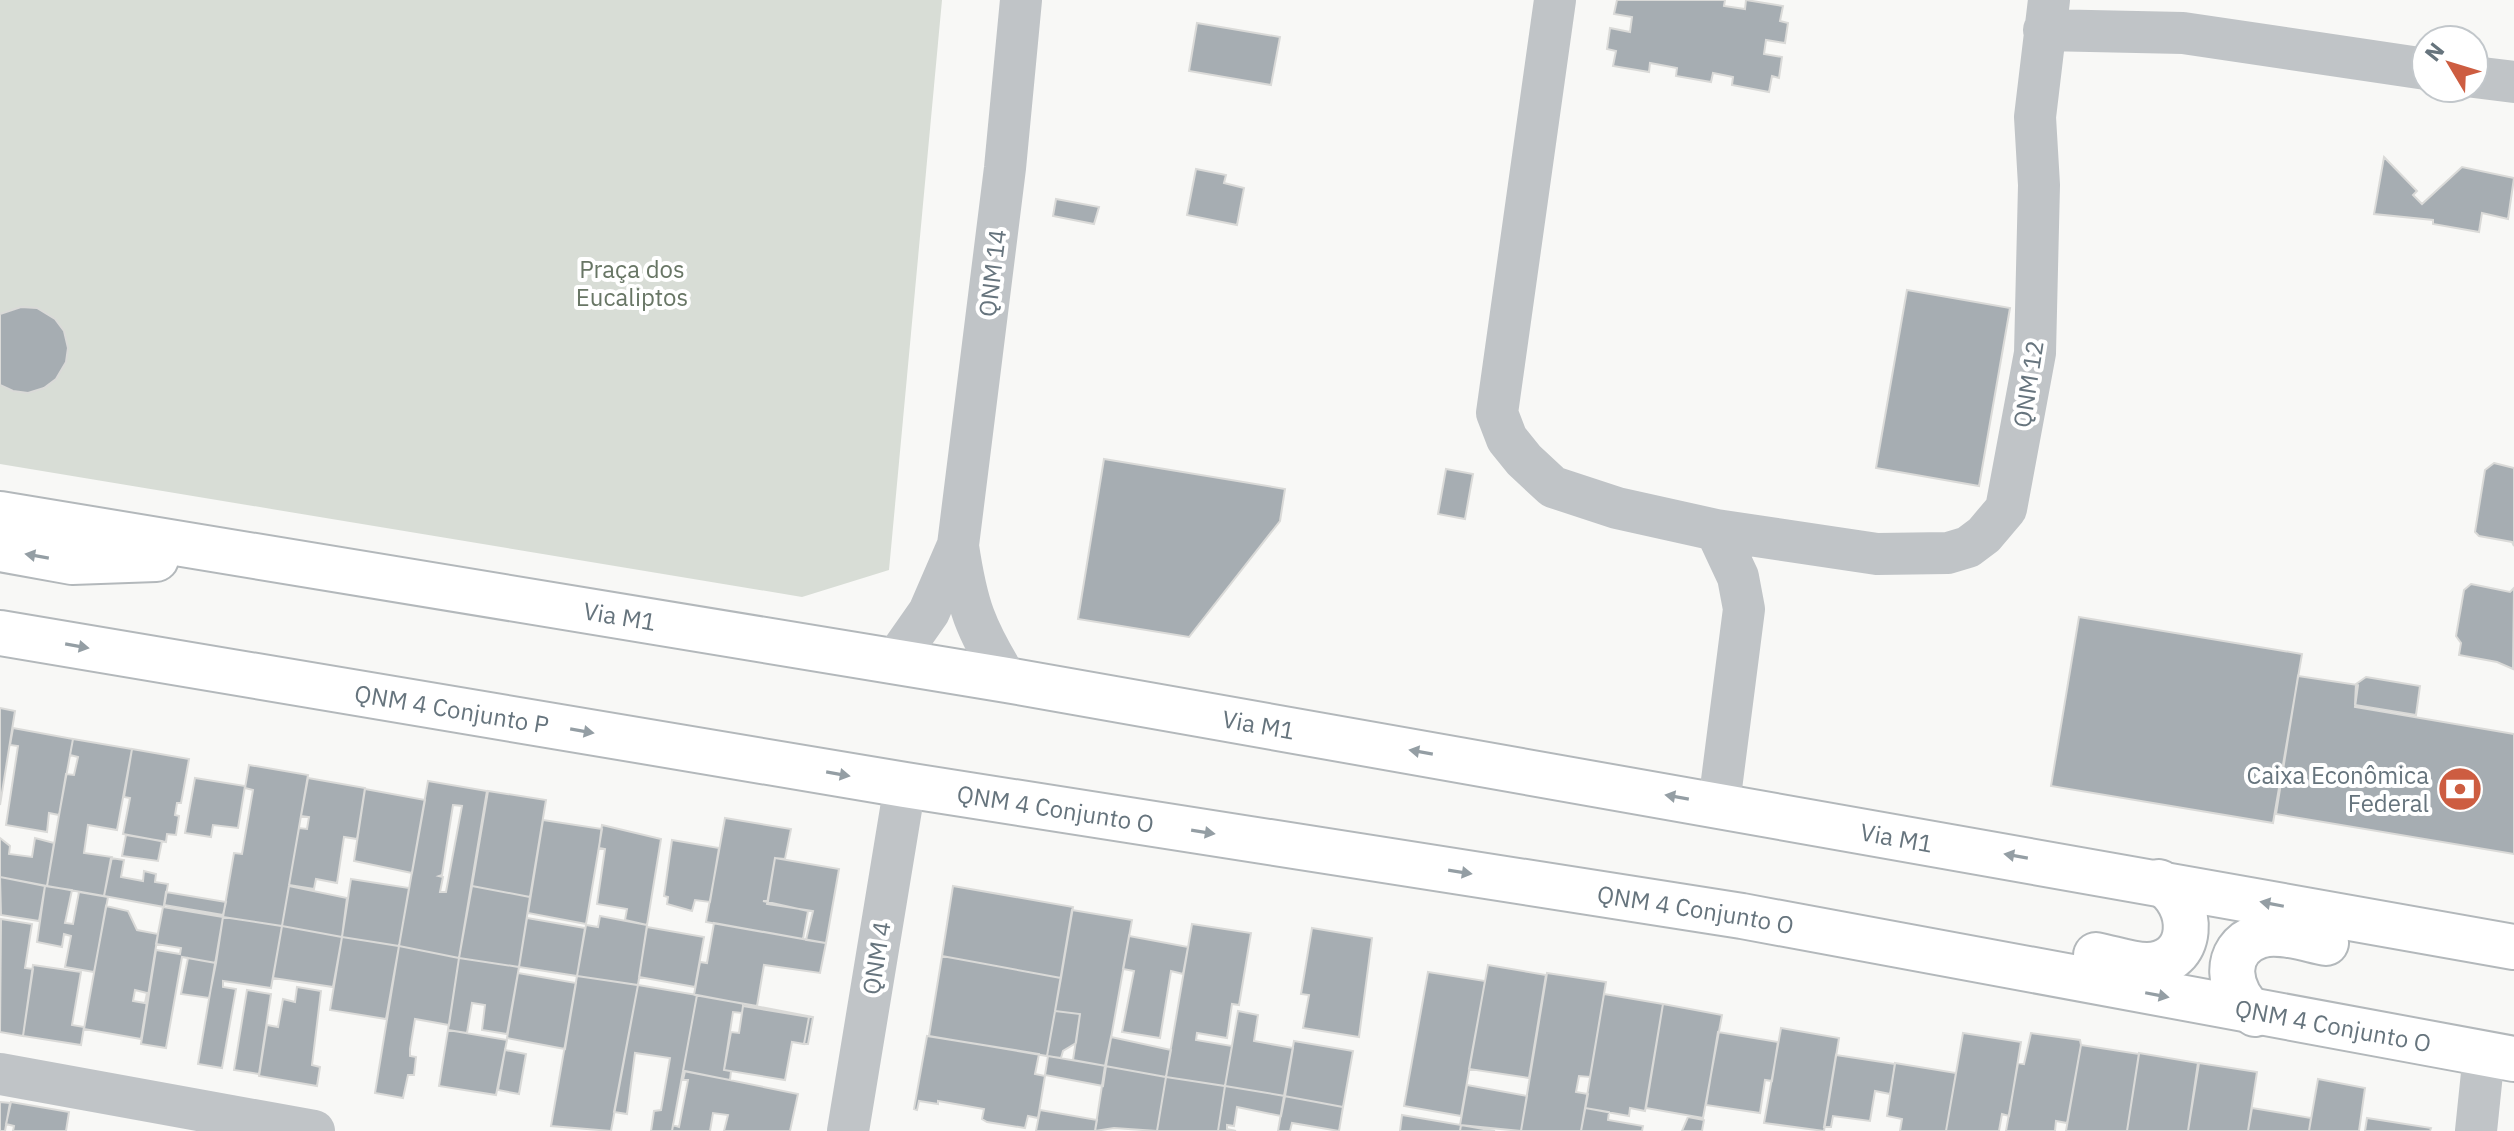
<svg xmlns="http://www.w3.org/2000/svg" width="2514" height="1131" font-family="'IBM Plex Sans',sans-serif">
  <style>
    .green { fill: #d8ddd6 }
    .building { fill: #a6adb2; stroke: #dadad8; stroke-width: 2; fill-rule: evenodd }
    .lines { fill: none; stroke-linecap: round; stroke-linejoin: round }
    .secondary-casing { stroke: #b3b8bb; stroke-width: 48 }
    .minor { stroke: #c0c4c7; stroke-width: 42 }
    .secondary { stroke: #fff; stroke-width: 44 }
    .oneway { fill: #949ea4 }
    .labels { text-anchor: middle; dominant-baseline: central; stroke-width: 8; stroke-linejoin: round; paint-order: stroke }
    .park-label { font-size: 24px; fill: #687665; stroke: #fff }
    .street-label { font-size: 24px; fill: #66747d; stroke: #fff }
    .poi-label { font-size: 24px; fill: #66747d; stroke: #fff; text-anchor: end }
  </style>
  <rect width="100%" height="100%" fill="#f8f8f6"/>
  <path class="green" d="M0 0H942L889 570 802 597 0 464Z"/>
  <path class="building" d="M1617 0H1725L1724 6 1745 9 1746 0 1783 6 1780 21 1788 23 1785 43 1766 40 1764 54 1782 57 1779 78 1772 76 1769 92 1732 85 1733 77 1713 73 1711 82 1676 76 1677 68 1650 63 1649 72 1613 66 1616 51 1607 49 1610 28 1630 32 1632 17 1614 14Z
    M1197 23 1280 37 1271 85 1189 71Z
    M2384 157 2417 191 2413 195 2422 204 2462 167 2514 178 2508 219 2482 213 2479 232 2433 224V220L2374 214Z
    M1196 169 1226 175 1224 183 1244 188 1237 225 1187 215Z
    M1056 199 1099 207 1094 224 1053 216Z
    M1907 290 2010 308 1979 486 1876 468Z
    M21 307 37 308 55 319 64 331 68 348 66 362 56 379 44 388 28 393 13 391 0 385V314Z
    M1104 459 1285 489 1280 521 1189 637 1078 619Z
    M2494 463 2514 468V546L2512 542 2479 536 2475 532 2485 470Z
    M1446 469 1473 474 1465 519 1438 514Z
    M2471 584 2510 592 2514 588 2513 669 2497 662 2459 655 2461 643 2456 636 2464 590Z
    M2079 617 2302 654 2273 823 2051 786Z
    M2298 676 2358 685 2355 707 2514 734V854L2276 814Z
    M2366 677 2420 686 2416 715 2355 705 2356 684Z
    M0 708 15 711 0 805Z
    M13 728 73 739 59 815 49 813 47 832 6 825 18 746 10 745Z
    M73 739 132 749 117 830 88 825 84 853 112 857 104 896 47 886 66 774 74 775 78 757 70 755Z
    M132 749 189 759 181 803H177L175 815 179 816 176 835 167 834 166 842 123 834 130 798 124 797Z
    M249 765 308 775 282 926 223 917 234 853 242 854 253 790 245 788Z
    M195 778 245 786 238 828 213 825 211 837 185 833Z
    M308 778 365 788 357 839 344 837 337 883 316 879 314 889 289 885 299 828 307 829 309 817 301 816Z
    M428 781 487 791 459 958 399 946ZM453 805 462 806 446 892H440L443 877 439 876 442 875Z
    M365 789 425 800 412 873 354 861Z
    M488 791 546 800 530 897 472 886Z
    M725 818 791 829 785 859 775 858 768 901H763L808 911 803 939 706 922Z
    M543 820 602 829 586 924 528 913Z
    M602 825 661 839 647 925 625 920 627 909 597 904 605 849 599 848Z
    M126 835 162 841 158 861 122 856Z
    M0 838 10 846 9 854 32 857 35 838 54 843 47 886 0 877Z
    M672 840 719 848 710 902 695 900 692 911 667 904 668 897 664 896Z
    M111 858 124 860 121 877 143 881 144 871 156 874 155 882 168 884 164 907 104 896Z
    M775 858 839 869 826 943 806 940 813 911 767 904Z
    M0 877 45 886 39 921 1 915Z
    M351 879 409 888 399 946 342 937Z
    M45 886 72 890 65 923 73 924 79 892 108 897 94 972 65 967 71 936 64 934 62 947 37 942Z
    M289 886 347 898 342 937 282 926Z
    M472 886 530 897 519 967 459 958Z
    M953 886 1073 907 1061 978 942 956Z
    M166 892 226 902 223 915 164 905Z
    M106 906 128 911 137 930 158 934 141 1039 84 1029ZM135 990 147 993 145 1003 133 1001Z
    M163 907 223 917 216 963 182 957 166 1048 141 1044 156 950 180 954 181 948 156 944Z
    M1072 910 1132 920 1106 1066 1073 1060 1080 1014 1055 1011Z
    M600 916 647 925 638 985 577 976 586 925 598 927Z
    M223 917 282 926 271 988 223 981V987L236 989 222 1068 198 1064Z
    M527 918 585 928 577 976 519 967Z
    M1 919 32 924 25 968 33 969 23 1036 0 1032Z
    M714 923 826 943 820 973 764 965 757 1006 694 995 700 962 707 963Z
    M1192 924 1251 933 1239 1005 1232 1004 1227 1038 1197 1033 1196 1040 1232 1046 1225 1086 1166 1077Z
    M282 926 342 937 333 987 273 978Z
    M647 927 704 937 695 987 639 977Z
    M1312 928 1372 938 1359 1037 1303 1028 1309 995 1301 994Z
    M1129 936 1188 947 1183 974 1171 971 1160 1038 1122 1032 1134 971 1123 969Z
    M342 937 399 946 386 1019 330 1010Z
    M399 946 459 958 449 1025 415 1019 410 1049V1056L416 1057 414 1075H408L403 1098 375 1093Z
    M942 956 1061 978 1047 1056 929 1036Z
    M188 958 216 963 209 998 181 994Z
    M459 958 519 967 507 1034 482 1030 485 1005 472 1003 467 1033 448 1030Z
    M33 965 81 972 72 1025 84 1027 81 1045 23 1036Z
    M1488 965 1546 975 1529 1078 1469 1069Z
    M1428 972 1485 981 1461 1116 1404 1106Z
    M518 973 576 983 565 1049 507 1038Z
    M1547 973 1606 982 1590 1077 1579 1076 1576 1092 1588 1094 1581 1131H1521Z
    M577 976 638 985 611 1131 551 1126Z
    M638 985 697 995 672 1131H651L654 1111 661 1110 670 1058 635 1053 627 1114 614 1112Z
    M297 987 321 991 312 1065 320 1067 317 1086 259 1076 267 1025 278 1027 283 999 295 1002Z
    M247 990 271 994 259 1074 234 1070Z
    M1604 994 1663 1004 1645 1111 1630 1108 1629 1116 1585 1108Z
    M697 995 813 1017 808 1044H804L809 1017 743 1006 742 1013 733 1012 724 1070 731 1071 730 1080 683 1071Z
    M1663 1004 1722 1015 1703 1118 1646 1108Z
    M743 1006 809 1017 804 1044 792 1042 785 1080 724 1070 731 1032 739 1033Z
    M1055 1011 1080 1014 1076 1043 1063 1051 1061 1058 1047 1056Z
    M1238 1011 1258 1015 1254 1041 1293 1048 1285 1096 1225 1086Z
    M1781 1028 1839 1038 1824 1131 1764 1123Z
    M448 1030 507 1040 496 1095 439 1086Z
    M1718 1032 1778 1042 1772 1081 1765 1080 1760 1113 1706 1105Z
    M1963 1033 2021 1042 2009 1116 2002 1114 1999 1131H1946Z
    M2031 1033 2080 1040 2081 1045 2067 1123 2056 1121 2055 1131H2006L2018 1063 2024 1064Z
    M927 1036 1039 1054 1035 1074 1045 1076 1038 1118 1028 1116 1025 1128 987 1122 982 1119 984 1109 938 1101V1104L919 1101 917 1110 914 1109Z
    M1111 1037 1171 1050 1166 1077 1105 1066Z
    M1294 1041 1353 1051 1343 1107 1284 1096Z
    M2081 1045 2139 1054 2127 1131H2066Z
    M505 1050 526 1054 519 1094 498 1090Z
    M2139 1053 2198 1063 2188 1131H2127Z
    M1836 1055 1895 1064 1890 1094 1875 1091 1870 1121 1833 1116 1831 1127H1824Z
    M1048 1056 1106 1066 1103 1086 1045 1075Z
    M1895 1063 1956 1073 1946 1131H1900L1902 1119 1887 1116Z
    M2199 1063 2257 1072 2248 1131H2188Z
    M1105 1066 1166 1077 1157 1131 1114 1128 1095 1131Z
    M685 1071 798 1094 790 1131H724L728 1115 713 1113 710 1131H672L673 1125 679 1127 688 1080H683Z
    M1166 1077 1225 1086 1218 1131H1157Z
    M2318 1079 2365 1088 2359 1131H2309Z
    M1467 1085 1527 1096 1521 1131 1460 1125Z
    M1225 1086 1285 1096 1281 1116 1237 1107 1234 1126 1227 1125V1129L1236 1131H1218Z
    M1284 1096 1343 1107 1339 1131 1292 1123 1290 1131H1278Z
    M0 1102 10 1103 5 1131H0Z
    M11 1102 69 1112 66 1131H13L14 1126 6 1124Z
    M1585 1108 1609 1112 1608 1120 1643 1126 1642 1131H1581Z
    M2252 1108 2311 1118 2309 1131H2248Z
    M1040 1110 1097 1120 1095 1131H1036Z
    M1402 1115 1461 1125 1460 1131H1400Z
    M1688 1117 1704 1120 1702 1131H1682Z
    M2367 1118 2431 1128 2430 1131H2365Z
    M1461 1125 1495 1131H1460Z"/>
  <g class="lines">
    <g class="secondary-casing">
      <g id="secondary">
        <path id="s1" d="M0 514 1007 680 2514 947"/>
        <path d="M0 549 72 562 156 559"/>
        <path id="s2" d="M0 633 905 785 1742 916 2514 1059"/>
        <path d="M2096 955C2112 958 2131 965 2147 965 2196 964 2197 903 2159 882"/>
        <path d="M2255 1014C2228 994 2220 949 2259 936 2278 929 2306 939 2326 943"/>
      </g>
    </g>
    <path class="minor" d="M1555 0 1497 413 1507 439 1524 460 1553 487 1617 508 1716 530 1877 554 1948 553 1968 547 1984 535 2006 509 2035 353 2039 185 2035 117 2049 0
      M2044 30 2183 33 2426 69
      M2474 77 2514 82
      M1716 530 1738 577 1744 609 1719 804
      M958 546C967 606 975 628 1007 680
      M894 662 929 612 958 545 1005 168 1021 0
      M0 1074 314 1131
      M848 1131 905 785
      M2476 1131 2484 1054"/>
    <use href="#secondary" class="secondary"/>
  </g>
  <defs><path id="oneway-solid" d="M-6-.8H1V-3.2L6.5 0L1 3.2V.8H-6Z" transform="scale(2)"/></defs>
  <g class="oneway">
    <use href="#oneway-solid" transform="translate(37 556) rotate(-170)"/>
    <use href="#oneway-solid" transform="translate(77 646) rotate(10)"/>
    <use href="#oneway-solid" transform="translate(582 731) rotate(10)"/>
    <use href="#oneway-solid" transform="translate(1421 752) rotate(-170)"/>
    <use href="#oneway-solid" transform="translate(838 774) rotate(10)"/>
    <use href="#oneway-solid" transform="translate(1677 797) rotate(-170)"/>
    <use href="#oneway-solid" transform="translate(1203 832) rotate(9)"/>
    <use href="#oneway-solid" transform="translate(2016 856) rotate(-170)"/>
    <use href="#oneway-solid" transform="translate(1460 872) rotate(9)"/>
    <use href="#oneway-solid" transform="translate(2272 904) rotate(-169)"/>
    <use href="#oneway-solid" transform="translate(2157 995) rotate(11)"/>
  </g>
  <defs>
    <g id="bank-disc" transform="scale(2.3)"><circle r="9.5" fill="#cd5d41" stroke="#fff"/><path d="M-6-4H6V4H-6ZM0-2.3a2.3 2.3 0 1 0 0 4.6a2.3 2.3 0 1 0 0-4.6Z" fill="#fff"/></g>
  </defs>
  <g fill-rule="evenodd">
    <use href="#bank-disc" x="2460" y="789"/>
  </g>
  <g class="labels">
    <g class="park-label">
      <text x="632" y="269">Praça dos<tspan x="632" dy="28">Eucaliptos</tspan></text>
    </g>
    <g class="street-label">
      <text transform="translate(992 273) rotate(-83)">QNM 14</text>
      <text transform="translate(2028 384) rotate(-81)">QNM 12</text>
      <text stroke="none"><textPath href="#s1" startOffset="628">Via M1</textPath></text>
      <text stroke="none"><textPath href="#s2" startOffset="458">QNM 4 Conjunto P</textPath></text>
      <text stroke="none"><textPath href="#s1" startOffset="1276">Via M1</textPath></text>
      <text stroke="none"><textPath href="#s2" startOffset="1070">QNM 4 Conjunto O</textPath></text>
      <text stroke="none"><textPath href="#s1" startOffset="1924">Via M1</textPath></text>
      <text stroke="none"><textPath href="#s2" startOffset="1718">QNM 4 Conjunto O</textPath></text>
      <text transform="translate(876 958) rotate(-81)">QNM 4</text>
      <text stroke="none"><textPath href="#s2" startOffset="2366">QNM 4 Conjunto O</textPath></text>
    </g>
    <g class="poi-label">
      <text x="2429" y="775">Caixa Econômica<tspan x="2429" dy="28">Federal</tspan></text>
    </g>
  </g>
  <g transform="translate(2450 64) rotate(308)"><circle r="38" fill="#ffffff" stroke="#c2c7cb" stroke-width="2"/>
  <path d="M0-6L14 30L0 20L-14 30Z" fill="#cd5d41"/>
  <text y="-12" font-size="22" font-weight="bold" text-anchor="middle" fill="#66747d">N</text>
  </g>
</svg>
